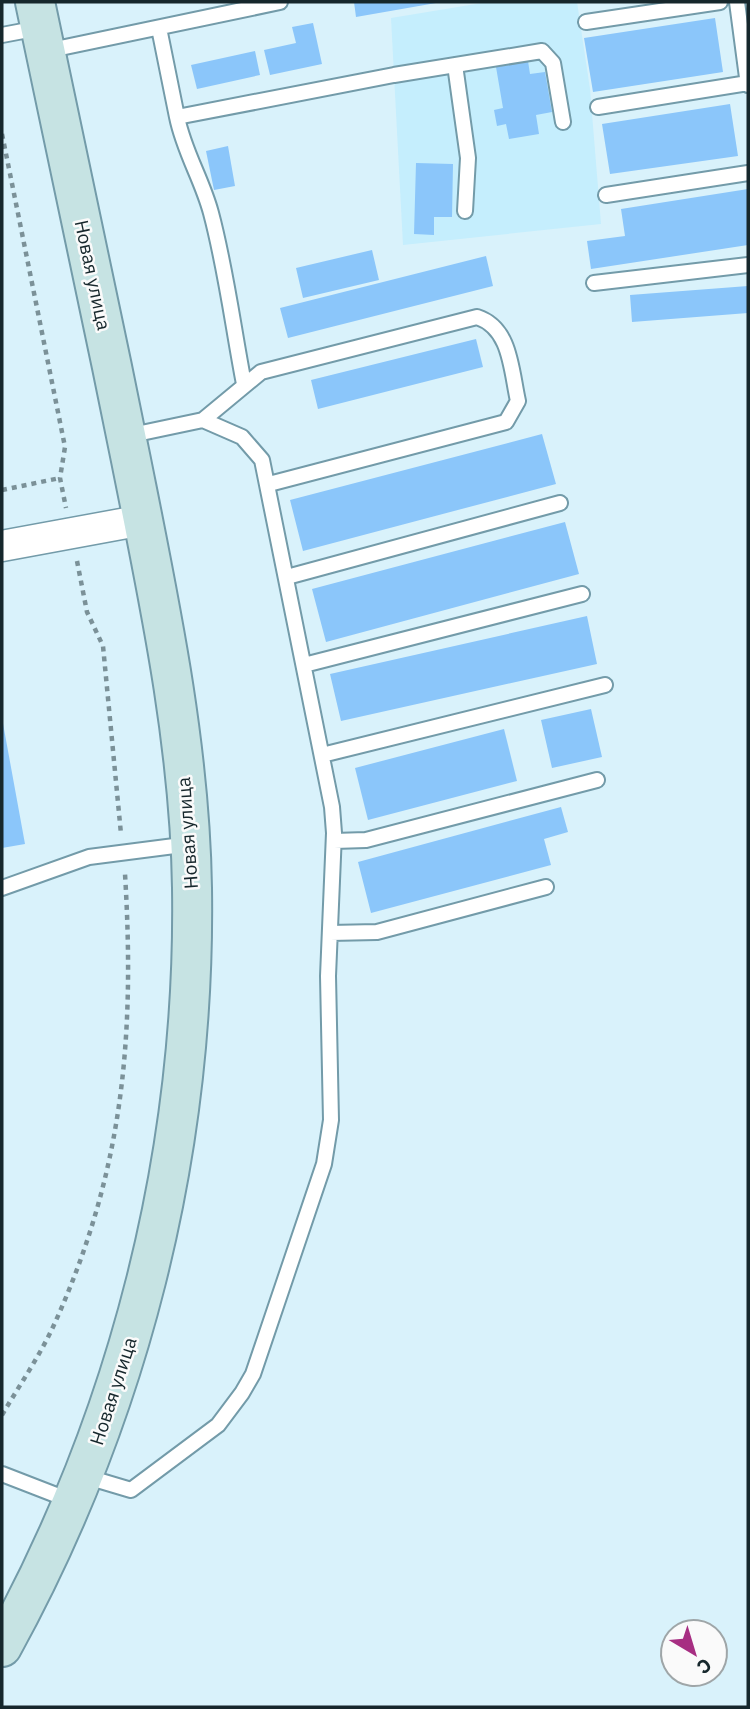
<svg xmlns="http://www.w3.org/2000/svg" width="750" height="1709" font-family="'IBM Plex Sans',sans-serif">
  <style>
    .built { fill: #c5eefd }
    .building { fill: #8bc6fa }
    .lines { fill: none; stroke-linecap: round; stroke-linejoin: round }
    .lane-casing { stroke: #739ba9; stroke-width: 18 }
    .street-casing { stroke: #739ba9; stroke-width: 33 }
    .secondary-casing { stroke: #739ba9; stroke-width: 42 }
    .path { stroke: #7b9198; stroke-width: 4.5; stroke-dasharray: 5 5; stroke-linecap: butt }
    .lane { stroke: #fff; stroke-width: 14 }
    .street { stroke: #fff; stroke-width: 30 }
    .secondary { stroke: #c6e3e3; stroke-width: 38 }
    .labels { text-anchor: middle; dominant-baseline: central; stroke-width: 5; stroke-linejoin: round; paint-order: stroke }
    .street-label { font-size: 19px; fill: #16272c; stroke: #fafafa }
  </style>
  <rect width="100%" height="100%" fill="#d9f2fb"/>
  <path class="built" d="M488 2H577L590 89 601 224 403 245 391 18Z"/>
  <path class="building" d="M354 2H436V3L356 17Z
    M715 18 723 72 593 92 584 38Z
    M313 23 322 64 270 75 264 50 296 43 292 27Z
    M255 51 260 75 197 89 191 65Z
    M528 61 530 74 545 72 552 112 536 115 539 134 509 139 506 124 497 126 494 110 503 108 496 67Z
    M730 104 738 156 610 174 602 124Z
    M228 146 235 186 214 190 206 151Z
    M416 163 453 164 452 217H434V235L414 234Z
    M748 189V245L591 269 587 241 625 236 621 209Z
    M372 250 379 280 303 298 296 268Z
    M486 256 493 286 288 338 280 308Z
    M748 286V313L632 322 630 295Z
    M476 339 483 367 318 409 311 380Z
    M542 434 556 484 303 551 290 500Z
    M565 522 579 574 326 642 312 589Z
    M587 616 597 664 341 721 330 674Z
    M591 709 602 757 552 768 541 720Z
    M2 718 25 844 2 848Z
    M504 729 517 781 368 820 355 768Z
    M561 807 568 832 544 839 551 865 371 913 358 862Z"/>
  <g class="lines">
    <g class="lane-casing">
      <path id="lane" d="M737 2 748 85
        M586 22 720 2
        M159 28 177 117 394 75 542 51 553 63 563 122
        M2 35 39 28
        M46 51 280 2
        M455 65 468 158 465 211
        M598 107 748 83
        M177 117C184 152 202 179 211 213 226 269 233 327 244 384
        M606 195 748 173
        M594 283 748 265
        M127 436 203 420 261 372 477 317C511 328 511 370 518 401L506 422 269 484
        M287 577 560 503
        M304 665 582 594
        M322 755 605 685
        M334 841 366 840 597 780
        M2 888 89 857 190 844
        M330 933 377 932 546 887
        M2 1474 69 1500
        M84 1476 131 1490 218 1425 242 1393 253 1374 324 1164 331 1120 328 976 334 833 332 807 262 460 242 437 203 420"/>
    </g>
    <g class="street-casing">
      <path id="street" d="M2 546 143 520"/>
    </g>
    <g class="secondary-casing">
      <path id="secondary" d="M2 1647C129 1416 196 1153 192 888 190 745 159 600 131 460 100 307 68 154 35 2"/>
    </g>
    <path class="path" d="M2 134 65 447 60 478 66 508
      M2 490 60 478
      M77 561 87 612 103 646 121 834
      M2 1415C19 1386 39 1357 53 1327 123 1174 135 1039 125 874"/>
    <use href="#lane" class="lane"/>
    <use href="#street" class="street"/>
    <use href="#secondary" class="secondary"/>
  </g>
  <g class="labels">
    <g class="street-label">
      <text transform="translate(93 275) rotate(78)">Новая улица</text>
      <text transform="translate(187 833) rotate(-94)">Новая улица</text>
      <text transform="translate(113 1391) rotate(-72)">Новая улица</text>
    </g>
  </g>
  <rect width="750" height="1709" fill="none" stroke="#16272c" stroke-width="7"/>
  <g transform="translate(694 1653) rotate(142)"><circle r="33" fill="#fafafa" stroke="#9fa6a8" stroke-width="2"/>
  <path d="M0-5L12 26L0 18L-12 26Z" fill="#a72e82"/>
  <text y="-10" font-size="19" font-weight="bold" text-anchor="middle" fill="#16272c">С</text>
  </g>
</svg>
